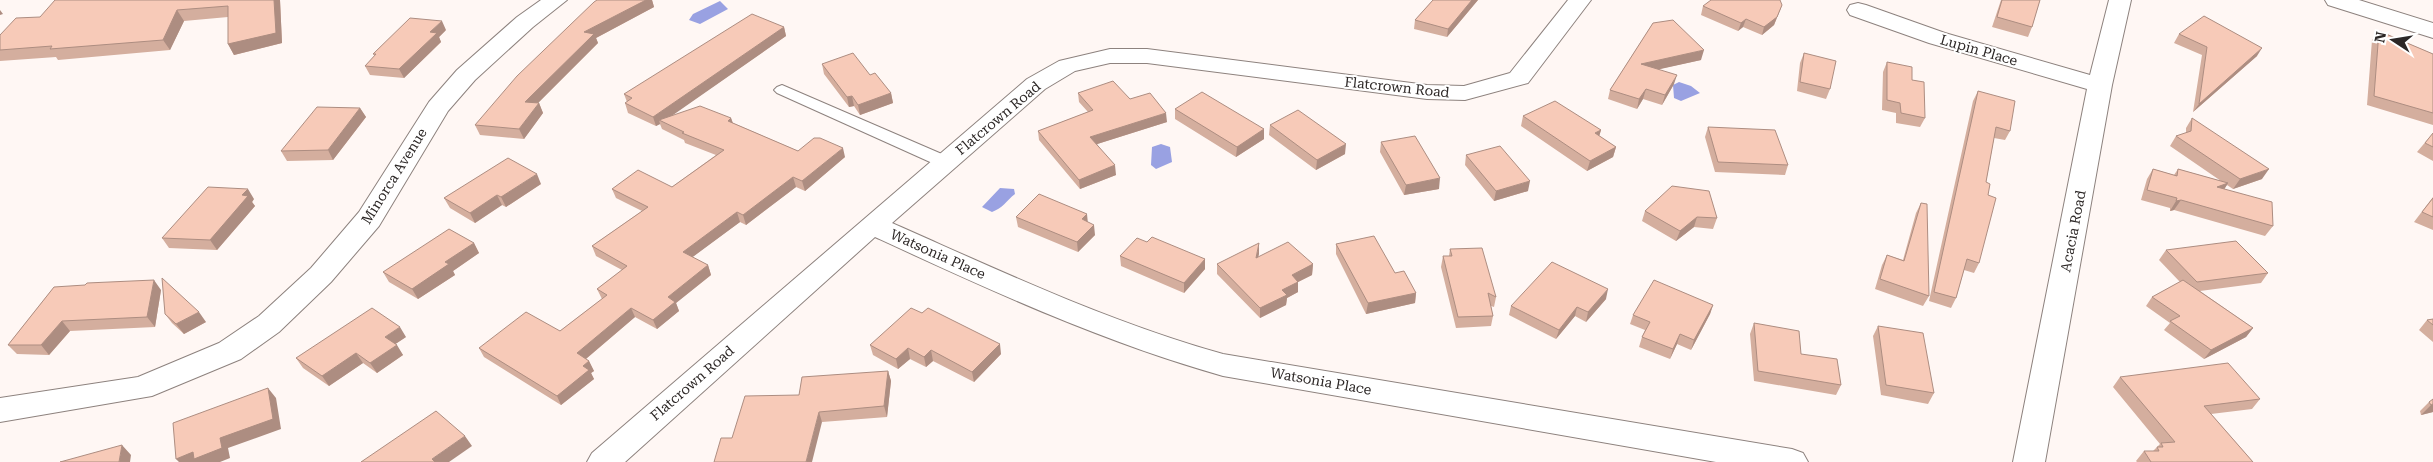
<svg xmlns="http://www.w3.org/2000/svg" width="2433" height="462" font-family="'Roboto Serif',serif">
  <style>
    .water { fill: #99a1e2 }
    .lines { fill: none; stroke-linecap: round; stroke-linejoin: round }
    .lane-casing { stroke: #8d827e; stroke-width: 2 }
    .street-casing { stroke: #8d827e; stroke-width: 2 }
    .lane { fill: #fff; fill-rule: evenodd }
    .street { fill: #fff; fill-rule: evenodd }
    .wall { fill: #d4ae9e }
    .shaded-wall { fill: #ad8d81 }
    .building { fill: #f7cab8; stroke: #ad8d81 }
    .labels { text-anchor: middle; dominant-baseline: central; stroke-width: 4; stroke-linejoin: round; paint-order: stroke }
    .street-label { font-size: 14px; fill: #2c2726; stroke: #fff }
  </style>
  <rect width="100%" height="100%" fill="#fff7f4"/>
  <path class="water" d="M720 1 728 9 700 24 689 20 693 14Z
    M1679 82 1691 86 1700 93 1681 101 1674 98 1673 85Z
    M1161 144 1170 147 1172 162 1156 169 1151 165 1152 147Z
    M1000 188 1014 189 1015 194C1006 201 1003 208 992 212L982 207Z"/>
  <g class="lines">
    <g class="lane-casing">
      <path id="lane" d="M782 85 951 158 953 162 951 166H939L777 93 774 90 777 87Z"/>
    </g>
    <g class="street-casing">
      <path id="street" d="M541 0H567L533 27 475 80 448 111 379 226 331 282 279 332 241 359 152 396 0 422V398L138 377 219 343 259 316 311 268 359 212 429 102 457 70 517 17Z
        M1568 0H1591L1528 83 1465 100 1427 99 1147 63H1110L1075 71 1045 89 892 223C1001 271 1108 322 1223 354L1792 449 1803 453 1808 462H1716L1223 376C1102 342 990 290 875 237L625 462H587L592 453 1027 79 1059 61 1110 49H1147L1427 85 1464 86 1510 73Z
        M2109 0H2131L2112 85 2045 462H2013L2087 89 1929 43 1850 15 1847 10 1850 5 1858 3 1866 5 1945 33 2090 75Z
        M2325 0H2359L2433 23V38L2328 5Z"/>
    </g>
    <use href="#lane" class="lane"/>
    <use href="#street" class="street"/>
  </g>
  <path class="wall" d="M280 0 282 43 234 55 228 44V17L184 21 170 50 58 60 56 57 0 61V35L40 17Z
    M597 0H652L654 7 596 38 598 43 538 103H539L543 113 524 139 480 135 475 125Z
    M1433 0H1478L1447 37 1414 29 1415 20Z
    M2001 0H2040L2032 27 2028 37 1992 27Z
    M1782 5 1774 25 1762 35 1743 27 1738 31 1701 15 1703 6Z
    M1653 23 1701 60 1659 69 1674 84 1662 105 1643 99 1637 109 1608 99 1610 90Z
    M784 27 786 36 672 115 731 118 733 123 798 151 845 157 805 191 796 187 746 225 740 222 692 257 708 265 711 275 676 303 679 311 657 329 635 317 586 359 589 361 594 371 591 373 594 379 561 405 484 357 479 348 560 331 602 299 597 289 622 270 596 256 592 246 642 211 616 198 612 189 672 187 716 155 685 143 684 140 662 129 660 124 656 126 628 113 625 103 627 102 624 94Z
    M446 30 439 37 441 42 404 78 370 75 365 66 375 56 373 54Z
    M2379 31 2433 54V125L2367 105 2372 40Z
    M2179 34 2257 56 2193 112 2202 55 2174 43Z
    M1804 53 1830 89 1826 99 1797 91 1800 63Z
    M1887 62 1912 80 1925 118 1920 127 1896 123V113L1882 110 1883 72Z
    M822 64 870 75 891 93 893 103 860 115 854 106 849 107 824 74Z
    M1978 91 2010 131 2005 140 1994 138 1986 182 1988 195 1979 263 1974 273 1964 270 1956 298 1951 308 1929 301 1973 101Z
    M1078 93 1130 99 1167 122 1097 144 1116 175 1080 189 1039 140 1038 131 1088 112 1079 102Z
    M360 108 366 117 333 160 287 161 281 151Z
    M1175 109 1264 129V139L1236 157 1175 119Z
    M1523 116 1601 130 1599 136 1616 147 1613 157 1587 171 1521 126Z
    M2192 118 2262 179 2233 189 2227 185 2224 189 2273 226 2265 236 2174 210 2170 211V208L2141 200 2147 179 2153 169 2174 175 2178 169 2221 181 2170 146 2176 136 2186 133V128Z
    M1270 125 1345 154 1316 170 1269 135Z
    M1708 127 1788 165 1785 175 1715 172 1705 137Z
    M2433 133V161L2417 152Z
    M1381 142 1439 189 1404 195 1380 152Z
    M1466 155 1528 191 1494 201 1465 165Z
    M541 184 506 207 502 205 475 223 450 208 444 198Z
    M2433 197V230L2414 222Z
    M254 199 252 202 255 206 217 250 169 248 162 238Z
    M1921 203 1929 296 1923 306 1875 289 1882 265 1887 255 1903 260 1916 213Z
    M1645 211 1717 218 1713 229 1694 227 1676 241 1642 221Z
    M1016 217 1095 235 1078 252 1018 227Z
    M1147 242 1205 259V269L1184 293 1121 266 1120 256Z
    M474 243 479 253 453 271 455 275 418 299 389 282 383 272Z
    M1336 244 1395 273 1416 293 1415 303 1366 314 1336 254Z
    M1450 249 1496 297 1494 307 1491 306 1493 316 1491 326 1456 328 1441 267 1443 256H1449Z
    M2166 250 2268 273 2261 283 2200 291 2253 328 2246 337 2204 359 2164 330 2170 323 2146 306 2152 297 2180 282 2159 260Z
    M1259 254 1258 257 1313 264 1312 275 1298 282V292L1287 298 1286 305 1260 318 1217 274V264Z
    M54 287 161 290 155 327 70 331 49 355 17 354 8 345Z
    M1606 299 1586 322 1575 316 1556 339 1509 315 1511 306Z
    M1713 305 1710 314 1691 350 1677 344 1670 359 1639 347 1642 337 1645 330 1630 324 1633 315Z
    M922 313 1001 354 974 382 933 361 926 367 910 359 898 369 873 355 870 345Z
    M165 314 206 322 184 334 172 323Z
    M2433 319V342L2419 330 2427 320Z
    M1754 323 1801 354 1841 385 1836 395 1754 381 1750 334Z
    M1878 326 1934 393 1928 404 1881 395 1873 336Z
    M406 337 395 344 403 355 377 373 363 363 329 386 303 368 296 358Z
    M888 371 891 381 887 417 822 422 799 395Z
    M2120 377 2260 399 2252 409 2211 414 2253 462H2137L2136 461 2144 451H2153L2160 444 2113 387Z
    M2433 399V412L2421 415 2420 411 2429 402Z"/>
  <path class="shaded-wall" d="M274 0H280L282 43 234 55 228 44Z
    M646 0H652L654 7 596 38 598 43 529 112 525 102 584 32Z
    M1472 0H1478L1447 37 1448 29Z
    M1782 5 1774 25 1762 35 1764 27Z
    M0 10 3 14 0 15Z
    M177 10 184 21 170 50 163 40Z
    M1746 19 1743 27 1738 31 1741 23Z
    M442 21 446 30 439 37 441 42 404 78 399 69 430 32Z
    M784 27 786 36 663 122 659 120 660 124 656 126 653 117Z
    M2262 48 2257 56 2193 112 2199 104Z
    M1704 50 1701 60 1638 74 1641 64Z
    M1677 75 1674 84 1662 105 1665 95Z
    M1646 89 1643 99 1637 109 1639 99Z
    M891 93 893 103 860 115 858 105Z
    M852 96 854 106 849 107 847 97Z
    M539 103 543 113 524 139 519 129Z
    M360 108 366 117 333 160 328 150Z
    M1166 113 1167 122 1091 146 1090 137Z
    M731 118 734 127 728 121Z
    M1264 129V139L1236 157 1237 147Z
    M1601 130 1598 140 1595 133Z
    M1346 144 1345 154 1316 170 1317 160Z
    M1616 147 1613 157 1587 171 1590 161Z
    M843 148 845 157 805 191 802 181Z
    M1115 165 1116 175 1080 189 1079 180Z
    M2269 169 2262 179 2233 189 2240 179Z
    M537 174 541 184 506 207 501 197Z
    M793 177 796 187 746 225 743 215Z
    M1440 178 1439 189 1404 195 1406 185Z
    M1530 181 1528 191 1494 201 1496 191Z
    M2228 183 2222 193 2217 187Z
    M248 189 254 199 252 202 255 206 217 250 210 240 242 195Z
    M497 195 502 205 475 223 470 213Z
    M2181 200 2174 210 2170 211 2176 201Z
    M737 212 740 222 686 262 683 252Z
    M1087 214 1088 224 1082 219Z
    M1697 217 1694 227 1676 241 1680 231Z
    M1094 225 1095 235 1078 252 1077 242Z
    M474 243 479 253 453 271 455 275 418 299 412 289 445 262Z
    M1259 243V254L1255 268 1256 258Z
    M1205 259V269L1184 293V283Z
    M1313 264 1312 275 1298 282V292L1287 298 1286 305 1260 318V308L1292 275Z
    M708 265 711 275 676 303 679 311 657 329 653 320 668 297Z
    M154 280 161 290 155 327 147 317Z
    M1608 289 1606 299 1586 322 1588 312Z
    M1416 293 1415 303 1366 314 1368 303Z
    M1713 305 1710 314 1691 350 1694 340Z
    M1577 307 1575 316 1556 339 1559 330Z
    M631 308 635 317 581 363 577 353Z
    M199 312 206 322 184 334 176 324Z
    M62 321 70 331 49 355 41 345Z
    M400 327 406 337 391 347 385 337Z
    M2253 328 2246 337 2204 359 2211 350Z
    M1680 334 1677 344 1670 359 1673 349Z
    M1000 344 1001 354 974 382 972 372Z
    M397 345 403 355 377 373 370 363Z
    M908 348 910 359 898 369 896 359Z
    M931 350 933 361 926 367 924 357Z
    M356 353 363 363 329 386 322 376Z
    M589 361 594 371 591 373 594 379 561 405 557 396 583 366Z
    M888 371 891 381 887 417 884 406Z
    M268 388 276 398 281 429 228 448 230 458 220 462H179L176 459 220 438Z
    M2433 404V412L2421 415 2431 405Z
    M819 412 822 422 812 462H806Z
    M465 436 472 446 449 462H434L432 459Z
    M122 445 131 455 130 462H119Z"/>
  <path class="building" d="M55 0H274L276 33 228 44V6L177 10 163 40 50 49 52 46 0 50V35L16 18 40 17Z
    M597 0H646L584 32 594 34 525 102 539 103 519 129 475 125 517 76 594 2Z
    M1433 0H1472L1448 29 1415 20Z
    M1711 0H1780L1782 5 1777 17 1764 27 1746 19 1741 23 1703 6Z
    M2002 0H2040L2032 27 1997 17Z
    M752 14 784 27 653 117 625 103 632 98 624 94Z
    M2204 16 2262 48 2199 104 2207 47 2179 34Z
    M410 18 442 21 430 32 437 33 399 69 365 66 376 54H373Z
    M1673 20 1704 50 1641 64 1677 75 1665 95 1646 89 1639 99 1610 90 1653 23Z
    M2379 31 2433 54V113L2374 96Z
    M853 53 870 75 875 73 891 93 858 105 852 96 847 97 822 64Z
    M1804 53 1836 61 1830 89 1800 82Z
    M1887 62 1912 67V80L1924 82 1925 118 1901 113 1900 103 1887 100Z
    M1113 81 1130 99 1150 93 1166 113 1090 137 1115 165 1079 180 1038 131 1093 110 1078 93Z
    M1978 91 2015 101 2010 131 1996 127 1986 182 1990 184 1988 195 1996 198 1979 263 1967 259 1956 298 1934 292Z
    M1202 92 1264 129 1237 147 1175 109Z
    M1555 101 1601 130 1595 133 1616 147 1590 161 1523 116Z
    M700 106 731 118 728 121 798 151 814 138H820L843 148 802 181 793 177 743 215 737 212 683 252 708 265 668 297 675 302 653 320 631 308 577 353 589 361 583 366 589 370 557 396 479 348 526 312 560 331 607 295 597 289 627 266 592 246 648 207 612 189 638 170 672 187 724 150 682 133 684 132 659 120Z
    M317 107 360 108 328 150 281 151Z
    M1298 110 1346 144 1317 160 1270 125Z
    M2192 118 2269 169 2240 179 2176 136 2191 131Z
    M1708 127 1775 130 1788 165 1718 162Z
    M2433 133V147L2425 143Z
    M1415 136 1440 178 1406 185 1381 142Z
    M1500 146 1530 181 1496 191 1466 155Z
    M508 158 537 174 501 197 497 195 470 213 444 198Z
    M2153 169 2177 176 2178 169 2228 183 2217 187 2272 202 2273 226 2181 200 2176 201 2177 198 2147 190Z
    M1672 186 1709 191 1717 218 1697 217 1680 231 1645 211Z
    M208 187 248 189 242 195 248 196 210 240 162 238Z
    M1039 194 1087 214 1082 219 1094 225 1077 242 1016 217Z
    M2433 198V217L2422 212Z
    M1921 203 1927 204 1929 296 1880 279 1887 255 1904 261Z
    M449 229 474 243 445 262 449 264 412 289 383 272Z
    M1374 236 1395 273 1404 271 1416 293 1368 303 1336 244Z
    M1152 237 1205 259 1184 283 1120 256 1137 238 1147 242Z
    M2236 241 2268 273 2197 282 2166 250Z
    M1288 242 1313 264 1292 275 1298 282 1282 290 1287 295 1260 308 1217 264 1259 243 1256 258Z
    M1482 248 1496 297 1488 293 1493 316 1458 317 1443 256H1452L1450 249Z
    M1552 262 1608 289 1588 312 1577 307 1559 330 1511 306Z
    M162 278 199 312 176 324 165 314Z
    M154 280 147 317 62 321 41 345H8L54 287 85 285 87 283Z
    M1654 280 1713 305 1694 340 1680 334 1673 349 1642 337 1650 322 1633 315Z
    M2183 280 2253 328 2211 350 2170 321 2180 316 2152 297Z
    M372 308 400 327 385 337 397 345 370 363 356 353 322 376 296 358Z
    M911 308 922 313 928 308 1000 344 972 372 931 350 924 357 908 348 896 359 870 345Z
    M2433 319V325L2427 320Z
    M1754 323 1799 331 1801 354 1837 359 1841 385 1758 371Z
    M1878 326 1923 333 1934 393 1886 385Z
    M2228 363 2260 399 2204 406 2253 462H2151L2144 451H2159L2157 447H2163L2161 443 2175 442 2120 377Z
    M888 371 884 406 819 412 806 462H714L721 438H732L745 396 799 395 802 377Z
    M268 388 273 419 220 438 222 448 194 459 193 452 176 459 173 423Z
    M2433 399V404L2431 405 2429 402Z
    M436 411 465 436 432 459 435 462H361Z
    M122 445 119 462H60Z"/>
  <g class="labels">
    <g class="street-label">
      <text transform="translate(1979 50) rotate(16)">Lupin Place</text>
      <text transform="translate(1397 87) rotate(6)">Flatcrown Road</text>
      <text transform="translate(998 118) rotate(-40)">Flatcrown Road</text>
      <text transform="translate(394 176) rotate(-58)">Minorca Avenue</text>
      <text transform="translate(2073 231) rotate(-79)">Acacia Road</text>
      <text transform="translate(938 254) rotate(24)">Watsonia Place</text>
      <text transform="translate(1321 381) rotate(10)">Watsonia Place</text>
      <text transform="translate(692 383) rotate(-41)">Flatcrown Road</text>
    </g>
  </g>
  <g transform="translate(2393 40) rotate(282)" stroke="#ffffff" stroke-width="4" paint-order="stroke">
  <path d="M0-4L9 19L0 12L-9 19Z" fill="#2c2726"/>
  <text y="-8" font-size="14" font-weight="bold" text-anchor="middle" fill="#2c2726">N</text>
  </g>
</svg>
